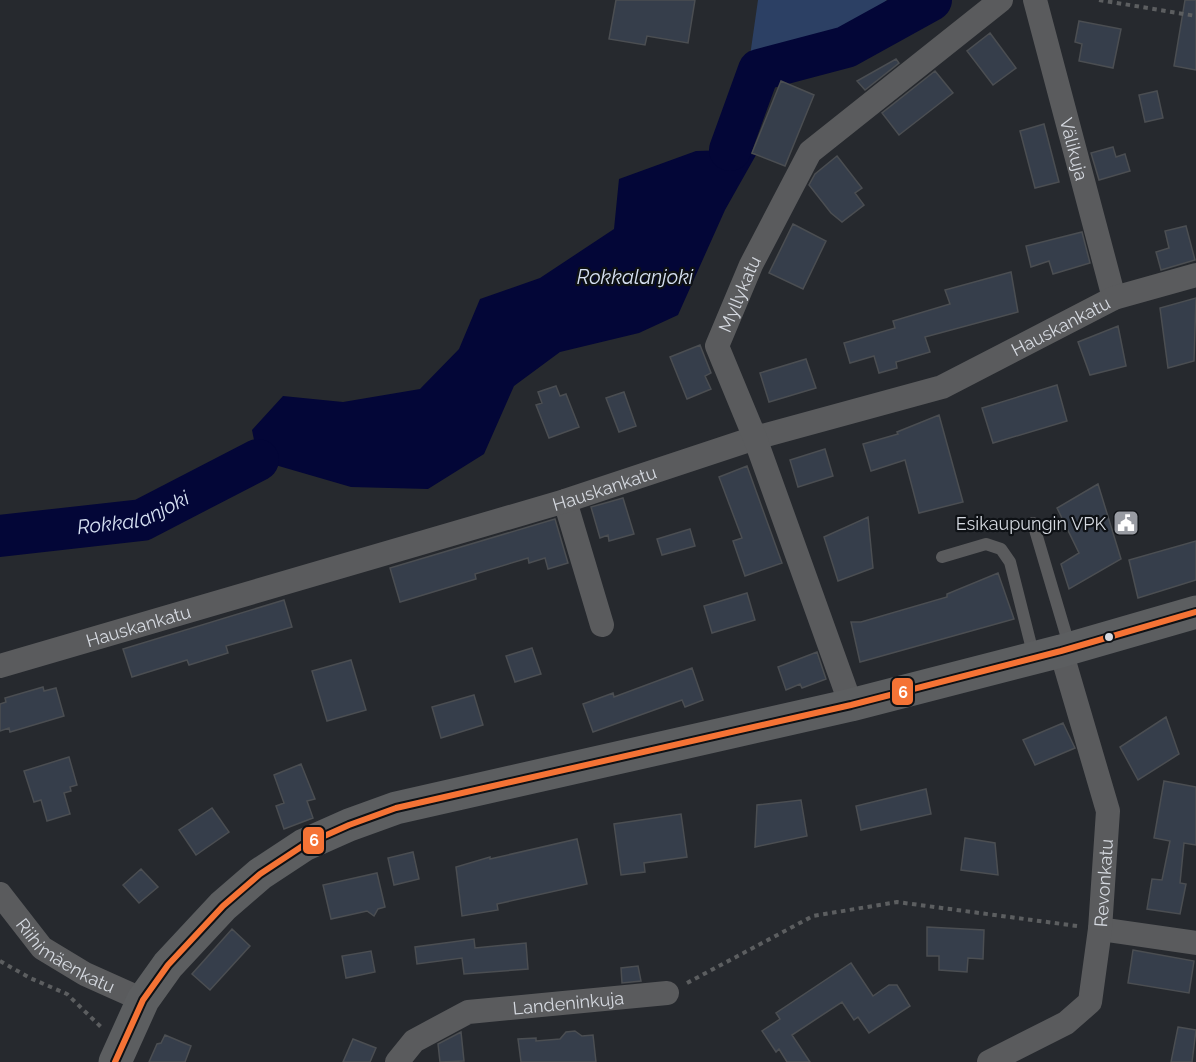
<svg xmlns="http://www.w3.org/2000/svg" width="1196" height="1062" font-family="Raleway,sans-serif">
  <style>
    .green { fill: #2c4064 }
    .water { fill: #030637 }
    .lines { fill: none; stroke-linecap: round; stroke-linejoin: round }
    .river { stroke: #030637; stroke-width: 42 }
    .building { fill: #363e4b; stroke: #4b4e52; stroke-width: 1.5 }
    .path { stroke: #5c5e60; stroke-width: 4; stroke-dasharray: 4.5 4.5; stroke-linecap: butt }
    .lane { stroke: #5a5b5d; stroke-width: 12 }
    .street { stroke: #5a5b5d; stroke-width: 24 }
    .secondary { stroke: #5c5e60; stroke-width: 33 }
    .bus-1-casing { stroke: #0e1115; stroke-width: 10 }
    .bus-1 { stroke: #f57335; stroke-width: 6 }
    .bus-dot { fill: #d5d9e0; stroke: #0e1115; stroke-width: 2 }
    .labels { text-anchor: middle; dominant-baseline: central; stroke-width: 4.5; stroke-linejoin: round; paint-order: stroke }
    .street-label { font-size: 18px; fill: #d5d9e0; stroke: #0e1115 }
    .poi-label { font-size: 18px; fill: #d5d9e0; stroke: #0e1115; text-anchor: end }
    .water-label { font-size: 20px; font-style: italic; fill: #d6e0f2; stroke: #0e1115 }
    .line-badge { stroke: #0e1115; stroke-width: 2 }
    .badge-label { font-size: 16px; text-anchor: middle; font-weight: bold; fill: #fff }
  </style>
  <rect width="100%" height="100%" fill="#26292e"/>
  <path class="green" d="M758 0H887L870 16 834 41 750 56Z"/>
  <path class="water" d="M730 150 756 155 725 210 678 315 639 333 560 352 514 386 484 454 428 489 351 487 258 460 252 430 283 396 343 402 420 389 459 349 480 299 540 278 614 229 619 179 696 151Z"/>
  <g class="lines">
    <g class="river">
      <path d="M730 150 759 70 846 47 931 0"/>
      <path id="s1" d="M0 536 142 520 258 460"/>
    </g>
  </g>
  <path class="building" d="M616 0H695L688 43 647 36 645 45 609 39Z
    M1185 0H1196V70L1174 66Z
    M1079 21 1121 29 1113 68 1079 61 1082 44 1075 42Z
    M990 33 1016 68 993 85 967 51Z
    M896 59 899 63 865 90 857 81Z
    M935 71 953 93 899 135 882 113Z
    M781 81 814 95 785 166 752 153Z
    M1157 91 1163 118 1145 122 1139 95Z
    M1044 124 1059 182 1035 188 1020 131Z
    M1113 147 1116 157 1125 154 1130 171 1099 180 1091 153Z
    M837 156 862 188 855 193 864 205 842 222 831 213 809 185 815 174Z
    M793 224 826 241 803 289 769 273Z
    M1186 226 1195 260 1161 270 1156 252 1169 248 1165 231Z
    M1082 232 1090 263 1053 274 1049 261 1031 267 1026 246Z
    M1011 272 1018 312 925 337 930 352 896 362 897 368 879 373 874 356 850 363 844 343 895 328 893 321 950 304 945 290Z
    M1196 298 1194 361 1168 368 1160 308Z
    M1118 326 1126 366 1090 375 1078 342Z
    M700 345 711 373 705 376 711 389 687 399 670 357Z
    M806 359 816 388 769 402 760 373Z
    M1057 385 1067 421 993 443 982 408Z
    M556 386 560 396 566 394 579 427 549 438 536 405 542 403 538 392Z
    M624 392 636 426 619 432 606 398Z
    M939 415 963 502 919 513 905 460 871 471 863 444 898 434 897 432Z
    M825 449 833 476 798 487 790 460Z
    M747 466 782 563 745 576 733 541 742 538 719 477Z
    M1098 484 1121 559 1069 589 1061 564 1079 553 1057 508Z
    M623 498 634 534 609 541 608 535 600 538 591 507Z
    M868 517 873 568 838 581 824 537Z
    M555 519 568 563 548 569 545 558 529 563 528 558 475 574 476 579 400 602 390 568Z
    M690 529 695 546 662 555 657 539Z
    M1196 541V580L1138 598 1129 560Z
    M998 573 1014 619 860 662 851 622H861L947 597V594Z
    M747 593 755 620 712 633 704 606Z
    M284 600 292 627 226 646 228 653 189 665 187 660 132 677 123 649Z
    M532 648 541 674 515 682 506 656Z
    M817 652 826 679 802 688 800 684 786 690 778 667Z
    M351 660 366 710 327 721 312 671Z
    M692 668 703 700 685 707 682 700 593 732 583 704 613 693 614 697Z
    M43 687 44 691 56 688 64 716 10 732 9 728 0 731V704L6 702 5 698Z
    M474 695 483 725 441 738 432 707Z
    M1166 717 1179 754 1138 780 1120 747Z
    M1063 723 1075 748 1035 765 1023 740Z
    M69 757 77 785 70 787 71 791 64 793 70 814 47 821 41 800 34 802 24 771Z
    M301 764 315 799 307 801 313 818 284 829 276 806 284 803 274 775Z
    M1164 781 1196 787V845L1184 843 1180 883 1186 884 1180 914 1147 909 1152 879 1162 880 1170 841 1154 838Z
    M926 789 931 814 861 830 856 806Z
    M801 800 807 836 755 847 757 805Z
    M212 808 229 832 196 855 179 830Z
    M681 814 687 857 644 863 645 872 621 875 614 824Z
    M965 838 995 843 998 875 961 870Z
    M577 839 587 884 497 904 498 910 462 916 456 867 490 857V859Z
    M413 852 419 879 394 885 388 858Z
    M141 869 158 887 139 903 123 885Z
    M377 873 385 907 378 909 374 916 367 911 331 919 323 885Z
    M927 927 984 930 983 959 968 958 967 972 939 970V956H927Z
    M232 929 250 946 210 990 192 974Z
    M474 939 475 948 526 943 528 969 464 974 462 958 417 964 415 947Z
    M1133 950 1194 961 1189 993 1128 983Z
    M371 951 375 972 346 978 342 956Z
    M851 963 873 996 889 985H897L910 1006 869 1033 858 1017 854 1020 842 1002 792 1035 810 1062H787L779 1049 776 1052 762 1031 780 1019 776 1013Z
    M638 966 641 981 622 983 621 968Z
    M1178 1027 1196 1030 1192 1062H1171Z
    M575 1031 582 1036 593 1035 596 1062H521L518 1039 536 1038V1041L560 1039 566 1032Z
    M461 1032 464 1061 440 1062 438 1044Z
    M165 1035 191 1046 185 1062H149L157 1044 161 1043Z
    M353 1039 376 1048 370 1062H343Z"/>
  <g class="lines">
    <path class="path" d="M1099 0 1196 16
      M0 961 30 978 67 994 101 1027
      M687 983 813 916 897 902 1077 926"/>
    <path class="lane" d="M1033 523 1070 648
      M942 557 986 544 1001 549 1010 562 1034 657"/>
    <g class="street">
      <path id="s2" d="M1035 0 1114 298"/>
      <path d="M565 501 602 625"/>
      <path id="s3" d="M0 666 565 501 755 438 942 387 1114 298 1196 275"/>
      <path id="s4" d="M851 705 755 438 717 346 751 265 810 152 1001 0"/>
      <path id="s5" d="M0 894 42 948 85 974 143 1000"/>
      <path d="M1100 929 1196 943"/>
      <path id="s6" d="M397 1062 414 1041 468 1012 667 993"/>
      <path id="s7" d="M989 1062 1066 1023 1090 1002 1100 929 1108 811 1061 651"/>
    </g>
    <path class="secondary" d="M115 1062 143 1000 168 965 223 906 260 874 304 845 349 825 396 808 851 705 1061 651 1196 612"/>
    <g class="bus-1-casing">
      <path id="bus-1" d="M115 1062 143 1000 168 965 223 906 260 874 304 845 349 825 396 808 851 705 1061 651 1196 612"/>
    </g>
    <use href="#bus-1" class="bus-1"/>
  </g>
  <defs>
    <g id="civic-square" transform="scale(1.35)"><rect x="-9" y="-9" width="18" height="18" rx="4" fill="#989ba2" stroke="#0e1115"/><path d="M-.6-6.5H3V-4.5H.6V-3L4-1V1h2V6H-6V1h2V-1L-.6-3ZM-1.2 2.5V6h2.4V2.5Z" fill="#fff"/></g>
  </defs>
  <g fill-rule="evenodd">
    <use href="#civic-square" x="1126" y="523"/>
  </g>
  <circle class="bus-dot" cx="1109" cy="637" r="5"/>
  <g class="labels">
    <g class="street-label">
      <text stroke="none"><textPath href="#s2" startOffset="154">Välikuja</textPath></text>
      <text stroke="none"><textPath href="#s4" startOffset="440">Myllykatu</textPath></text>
      <text stroke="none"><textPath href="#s3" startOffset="1116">Hauskankatu</textPath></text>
      <text stroke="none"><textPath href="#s3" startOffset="630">Hauskankatu</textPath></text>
      <text stroke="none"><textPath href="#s3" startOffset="144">Hauskankatu</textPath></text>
      <text stroke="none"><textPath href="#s7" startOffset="238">Revonkatu</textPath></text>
      <text stroke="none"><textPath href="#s5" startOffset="92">Riihimäenkatu</textPath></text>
      <text stroke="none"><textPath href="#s6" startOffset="189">Landeninkuja</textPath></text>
    </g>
    <g class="poi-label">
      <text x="1106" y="523">Esikaupungin VPK</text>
    </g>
    <g class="water-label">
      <text x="635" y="277">Rokkalanjoki</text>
      <text stroke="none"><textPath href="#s1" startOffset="136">Rokkalanjoki</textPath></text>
    </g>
  </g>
  <g class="line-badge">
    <rect x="891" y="677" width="23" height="29" rx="6" fill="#f57335"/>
    <rect x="302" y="826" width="23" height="29" rx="6" fill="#f57335"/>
  </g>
  <g class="badge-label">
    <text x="903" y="698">6</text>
    <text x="314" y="846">6</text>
  </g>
</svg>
